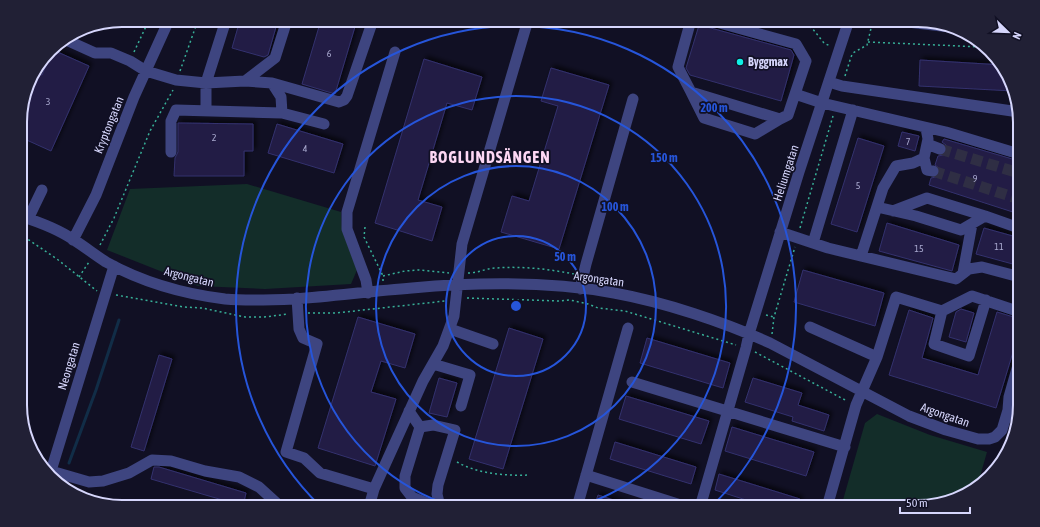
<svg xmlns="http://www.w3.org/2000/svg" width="1040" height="527" font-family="'Asap Condensed',sans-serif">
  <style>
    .green { fill: #132d29 }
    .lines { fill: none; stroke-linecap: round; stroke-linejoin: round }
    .stream { stroke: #112d47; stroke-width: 3 }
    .building { fill: #201d44; stroke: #34316e; filter: url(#shadow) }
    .minor-tunnel { stroke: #2f2e44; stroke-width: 11; stroke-dasharray: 11 5.5; stroke-linecap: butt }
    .path { stroke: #37af97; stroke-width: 1.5; stroke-dasharray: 2 3; stroke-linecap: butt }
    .minor { stroke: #3e4580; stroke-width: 11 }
    .ring { fill: none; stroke: #2655da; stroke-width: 2 }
    .poi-dot { fill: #0fefe6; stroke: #111024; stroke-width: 1.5 }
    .labels { text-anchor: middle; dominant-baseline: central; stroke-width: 3.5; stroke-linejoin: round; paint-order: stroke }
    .number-label { font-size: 10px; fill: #a8a8ce }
    .poi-label { font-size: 12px; font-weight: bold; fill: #d6d6fc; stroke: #111024; text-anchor: start }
    .street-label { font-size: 12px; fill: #d6d6fc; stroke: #111024 }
    .district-label { font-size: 16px; font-weight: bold; letter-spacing: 1px; fill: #fdd7f4; stroke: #111024 }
    .rim { fill: none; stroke: #d6d6fc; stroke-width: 2 }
    .centre { fill: #2655da; stroke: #111024; stroke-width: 2 }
    .ring-label { font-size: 12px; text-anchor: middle; font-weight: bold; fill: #2655da; stroke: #111024; stroke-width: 3.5; stroke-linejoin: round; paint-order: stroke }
  </style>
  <defs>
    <filter id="shadow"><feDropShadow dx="3" dy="-3" stdDeviation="2" flood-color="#0009"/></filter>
  </defs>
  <rect width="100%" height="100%" fill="#111024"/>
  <path class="green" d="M247 184 341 212 342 230 357 270 351 284 265 289 198 286 107 250 130 189Z
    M877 414 930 435 987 452 977 487 975 490 925 507H841L865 423Z"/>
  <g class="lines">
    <path class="stream" d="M69 463 96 390 119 320"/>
  </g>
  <path class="building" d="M240 20H278L268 55 264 57 232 48Z
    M321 20H357L335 94 302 84Z
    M700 22 707 27 791 50 794 55 781 101 690 75 686 68Z
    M53 50 89 66 51 151 20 137V115L28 86 33 88 39 74 42 75Z
    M424 59 482 77 472 110 447 103 418 200 442 207 432 241 375 223Z
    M920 60 1003 65 1013 91 919 86Z
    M551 68 609 85 559 249 501 232 512 196 529 201 558 106 541 101Z
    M178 123 253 124V151H244V176H174L175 158 178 152Z
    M277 124 343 144 334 173 268 153Z
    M902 132 919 136 915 151 898 146Z
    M858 138 884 146 857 232 831 224Z
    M944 139 1019 161V214L929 185 931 178 936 177 940 173 939 168 935 165 938 156 944 155 947 151 946 145 942 142Z
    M887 223 959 245 952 271 879 251Z
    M984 228 1020 238V266L976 254Z
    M803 270 884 293 875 326 794 302Z
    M961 309 974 313 966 342 949 337 956 312Z
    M909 310 933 318 922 358 978 375 997 312 1020 319V329L996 408 889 375Z
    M358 317 415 334 405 368 381 361 371 392 396 399 375 466 318 448Z
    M509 328 543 339 503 469 469 459Z
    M647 338 730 363 723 388 640 363Z
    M159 355 172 359 144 451 131 447Z
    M439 378 457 383 447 417 429 413Z
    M753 378 802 393 798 405 829 415 824 431 792 421 793 417 745 402Z
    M626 396 709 421 701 444 619 419Z
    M732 427 814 452 806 476 725 451Z
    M615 442 696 467 691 484 610 459Z
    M154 467H159L246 493 243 506 151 479Z
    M719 474 800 499 797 507H768L715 490Z
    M598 495 629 505V507H594Z"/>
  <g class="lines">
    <path class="minor-tunnel" d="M940 149 1019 173
      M933 171 1019 199"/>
    <path class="path" d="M796 20 812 28 824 43 830 46
      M868 42 982 47
      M134 52 149 20
      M180 71 198 20
      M845 76 851 57 853 53 867 45 873 20
      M365 227 364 237 383 276
      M800 228 833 116
      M20 234 57 259 97 291
      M100 245 114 218 150 131 173 90
      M468 273C478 273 487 268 496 268 522 266 548 269 574 274
      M79 277 89 262
      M383 281V276L405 271 419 270 449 273
      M116 295 184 307 202 308 245 317H264L288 314
      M467 298 559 301 570 300 588 304 598 308 625 311 736 345
      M308 313H336L445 301
      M766 315 774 317
      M772 334 774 317 795 247
      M755 352 847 401
      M457 462C478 474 506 476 530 475"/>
    <path class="minor" d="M691 20 678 67 691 92 780 119 788 115 806 61 796 44 709 20
      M891 20 950 27
      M64 39 95 53H111L130 61 146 71 176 80 206 83 245 81 272 83 339 102 344 100 347 96 373 20
      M245 81 275 58 287 20
      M829 82 842 86 1019 112
      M272 83 281 97 282 113
      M691 92 704 118 755 134 780 119
      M795 94 822 103 946 132 1019 154
      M206 110V83L226 20
      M927 144 940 149
      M171 152V121L176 110 282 113 324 124
      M924 158 927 170 933 171
      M877 207 916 216 961 230 985 216 1019 228
      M893 211 927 198 985 216
      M20 216C39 222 58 229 74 240 85 247 95 255 106 262 142 282 184 294 225 299 248 301 272 300 295 299 334 296 373 291 412 288 479 282 547 281 614 293 664 302 724 322 770 343L909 416 946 430 978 439H989L995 437 1002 430 1008 410 1009 397 1020 358
      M28 219 42 190
      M780 232 828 248 956 279 969 269 982 267 1020 277
      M73 240 96 195 134 97 169 20
      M813 243 853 110
      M861 256 883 188 896 166 913 163 924 158 928 139 926 128
      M963 273 972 224
      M580 289 586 264 633 99
      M368 293 366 280 347 229V212L395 52
      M297 298 299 329 303 338 317 344 286 452 304 458 320 473 374 489 423 381 443 346 454 316 462 244 528 20
      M942 311 934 344 969 356 986 300
      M810 327 877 357
      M450 329 493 344
      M433 364 470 375 461 406
      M632 382 845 447
      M409 411 420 427 405 476V488L412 497 437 507
      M420 427 433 425 455 430 438 485 437 494 440 507
      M51 471 89 482 103 481 129 473 152 460 171 461 205 471 239 477 259 487 281 507
      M50 474 114 266
      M586 475 687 507
      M369 507 374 489
      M577 507 628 328
      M700 507 746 348 749 334 799 172 849 20
      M827 507 856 405 877 357 896 297 942 311 972 296 1020 312"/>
  </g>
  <g class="ring">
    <circle cx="516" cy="306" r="70"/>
    <circle cx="516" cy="306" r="140"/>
    <path d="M455 507A210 210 0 1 1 577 507"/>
    <path d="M320 506A280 280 0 1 1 712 506"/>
  </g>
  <circle class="poi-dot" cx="740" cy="62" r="4"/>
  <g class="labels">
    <g class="number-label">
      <text x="329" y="53">6</text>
      <text x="48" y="101">3</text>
      <text x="214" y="137">2</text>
      <text x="908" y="141">7</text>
      <text x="305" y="148">4</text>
      <text x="975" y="178">9</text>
      <text x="858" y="185">5</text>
      <text x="999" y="246">11</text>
      <text x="919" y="248">15</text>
    </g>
    <g class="poi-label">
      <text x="748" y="62">Byggmax</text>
    </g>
    <g class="street-label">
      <text transform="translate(109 125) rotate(-68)">Kryptongatan</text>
      <text transform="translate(786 173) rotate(-72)">Heliumgatan</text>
      <text transform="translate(189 277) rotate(14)">Argongatan</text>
      <text transform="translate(599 279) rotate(8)">Argongatan</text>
      <text transform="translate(69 366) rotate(-73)">Neongatan</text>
      <text transform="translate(945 415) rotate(19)">Argongatan</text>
    </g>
    <g class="district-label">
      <text x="490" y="157">BOGLUNDSÄNGEN</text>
    </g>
  </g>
  <path d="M0 0H1040V527H0ZM122 27H918A95 95 0 0 1 1013 122V405A95 95 0 0 1 918 500H122A95 95 0 0 1 27 405V122A95 95 0 0 1 122 27Z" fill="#212035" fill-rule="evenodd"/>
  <path class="rim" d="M122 27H918A95 95 0 0 1 1013 122V405A95 95 0 0 1 918 500H122A95 95 0 0 1 27 405V122A95 95 0 0 1 122 27Z"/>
  <circle cx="516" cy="306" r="6" class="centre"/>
  <g class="ring-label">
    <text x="714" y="112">200 m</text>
    <text x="664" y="162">150 m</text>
    <text x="615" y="211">100 m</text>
    <text x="565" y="261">50 m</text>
  </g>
  <g transform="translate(1008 32) rotate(113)" stroke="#111024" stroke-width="3" paint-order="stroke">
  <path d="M0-3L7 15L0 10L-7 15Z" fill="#d6d6fc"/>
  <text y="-6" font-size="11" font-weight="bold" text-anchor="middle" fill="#d6d6fc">N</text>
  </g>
  <path d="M900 507v6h70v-6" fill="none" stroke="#d6d6fc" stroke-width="2"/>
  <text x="906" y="507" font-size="12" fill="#d6d6fc" stroke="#111024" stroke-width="3" paint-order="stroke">50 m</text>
</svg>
